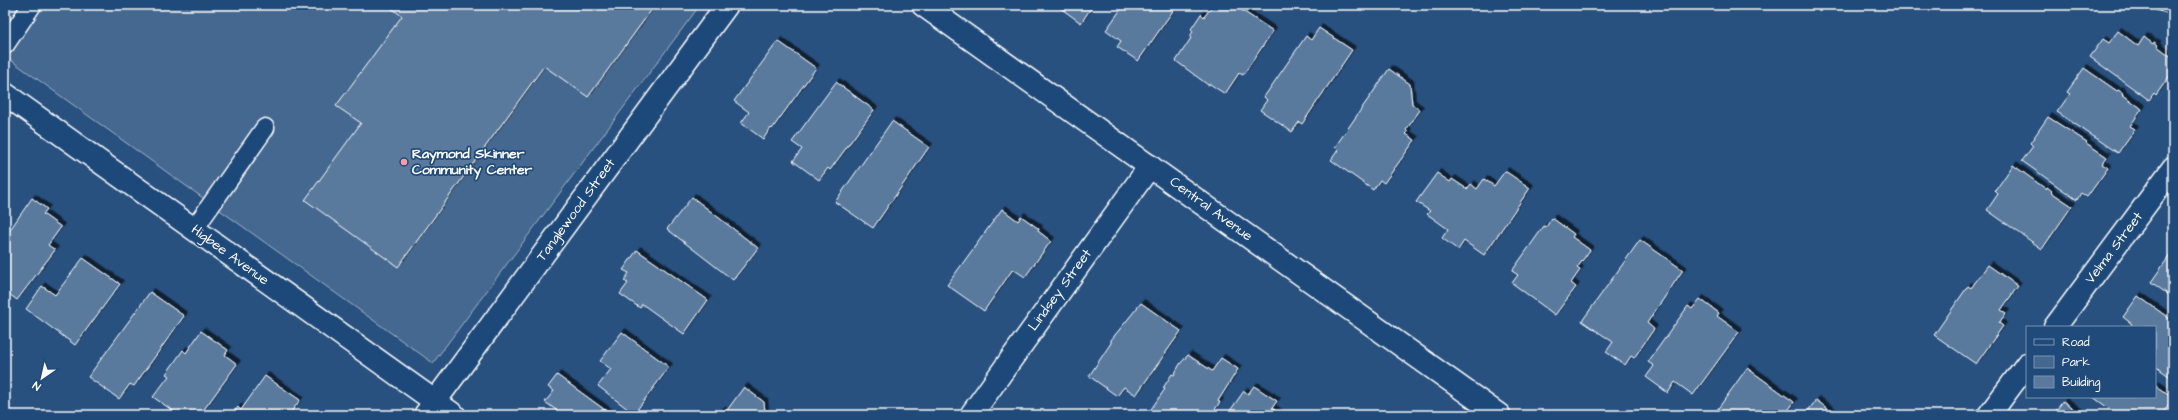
<svg xmlns="http://www.w3.org/2000/svg" width="2178" height="420" font-family="'Architects Daughter',sans-serif">
  <style>
    .green { fill: #446890; stroke: #a2b4c8 }
    .building { fill: #5a7a9d; stroke: #fff; filter: url(#shadow) }
    .lines { fill: none; stroke-linecap: round; stroke-linejoin: round }
    .lane-casing { stroke: #fff; stroke-width: 21 }
    .street-casing { stroke: #fff; stroke-width: 25 }
    .secondary-casing { stroke: #fff; stroke-width: 25 }
    .lane { stroke: #1f4a7a; stroke-width: 18 }
    .street { stroke: #1f4a7a; stroke-width: 22 }
    .secondary { stroke: #1f4a7a; stroke-width: 22 }
    .rail-casing { stroke: #fff; stroke-width: 4.5 }
    .rail { stroke: #1f4a7a; stroke-width: 3; stroke-dasharray: 9; stroke-linecap: butt }
    .poi-dot { fill: #ff9aa2; stroke: #1f4a7a; stroke-width: 1.5 }
    .labels { text-anchor: middle; dominant-baseline: central; stroke-width: 3.5; stroke-linejoin: round; paint-order: stroke }
    .poi-label { font-size: 14px; font-weight: bold; fill: #fff; stroke: #1f4a7a; text-anchor: start }
    .street-label { font-size: 14px; fill: #fff; stroke: #1f4a7a }
  </style>
  <defs>
    <filter id="shadow"><feDropShadow dx="3.5" dy="-3.5" stdDeviation="0" flood-color="#0009"/></filter>
  </defs>
  <rect width="100%" height="100%" fill="#28517f"/>
  <filter id="ink" filterUnits="userSpaceOnUse"><feTurbulence type="fractalNoise" baseFrequency=".025" numOctaves="2"/><feDisplacementMap in="SourceGraphic" scale="8" xChannelSelector="R" yChannelSelector="G"/><feConvolveMatrix kernelMatrix="1 2 1 2 8 2 1 2 1" color-interpolation-filters="sRGB"/></filter>
  <g filter="url(#ink)">
    <path class="green" d="M5 5H700L433 363 5 56Z"/>
    <path class="building" d="M387 5H655L588 97 544 66 398 267 305 200 361 123 336 106 402 16Z
      M1056 5H1093L1081 23Z
      M1124 5H1177L1138 61 1117 47 1121 41 1106 30Z
      M1213 5H1239L1240 9 1273 31 1243 75 1239 73 1225 94 1210 84 1208 85 1176 61 1191 38 1190 37 1193 31 1191 29 1201 14 1204 17Z
      M1319 28 1352 50 1302 124 1299 122 1292 132 1260 110 1267 100 1264 97 1306 36 1311 40Z
      M2118 31 2138 46 2144 37 2153 44 2154 42 2158 45 2157 46 2173 58V66L2170 70 2173 71 2156 95 2154 93 2149 100 2090 57 2103 39 2109 43Z
      M778 41 816 68 772 129 771 128 763 139 741 123 749 112 734 101Z
      M2084 68 2117 91 2118 90 2123 93 2122 94 2142 109 2130 126 2135 129 2118 153 2057 112 2070 94 2067 92Z
      M1389 69 1410 84 1412 104 1420 110 1406 130 1408 132 1406 134 1415 140 1384 183 1380 180 1373 190 1331 160 1338 150 1335 147Z
      M836 82 874 110 830 170 828 168 819 180 793 161 802 149 792 142Z
      M2048 117 2087 142 2086 143 2107 157 2102 164 2108 168 2087 197 2081 193 2077 200 2022 161 2033 146 2030 143Z
      M892 121 929 147 873 228 835 202Z
      M2013 165 2046 189 2047 187 2052 191 2051 192 2072 206 2042 249 1987 210 1998 194 1995 191Z
      M1505 171 1530 188 1484 255 1464 241 1458 250 1442 238 1448 229 1427 214 1430 211 1416 202 1437 173 1450 182 1452 179 1467 189 1471 184 1477 189 1484 179 1494 186Z
      M692 197 758 248 733 280 667 229Z
      M32 198 47 209 43 214 61 227 48 245 55 250 17 300 5 291V237Z
      M1002 209 1018 221 1021 216 1039 229 1038 231 1051 241 1025 277 1013 269 984 311 947 285Z
      M1552 218 1574 234 1572 237 1590 250 1577 268 1580 270 1571 283 1576 287 1555 315 1512 283 1518 275 1512 271 1544 226 1546 227Z
      M1640 240 1683 270 1647 323 1654 329 1634 358 1631 356 1625 365 1606 352 1613 342 1582 321Z
      M637 250 708 300 684 334 642 304 640 308 620 294 628 283 624 281 629 273 623 270Z
      M2173 251V298L2151 282Z
      M83 258 120 284 75 345 26 309 42 286 55 295Z
      M1988 265 2018 286 2001 310 2006 313 1999 323 2003 326 1976 364 1934 335 1968 286 1971 288Z
      M150 292 184 316 134 386 130 384 119 399 88 377Z
      M2138 296 2173 321V379L2155 366V327H2130L2132 324 2123 317Z
      M1700 299 1719 313 1717 316 1739 332 1693 395 1675 382 1668 393 1646 377 1654 366 1648 362 1688 306 1692 309Z
      M1141 303 1181 331 1136 395 1124 387 1117 396 1089 376 1111 343V340Z
      M201 331 228 350 225 355 237 364 200 415H179L153 397 169 376 166 374 183 350 186 353Z
      M622 332 669 367 634 414 598 386 611 369 600 361Z
      M1188 355 1212 371 1221 358 1238 369 1218 401 1220 402 1211 415H1147L1165 389 1163 388 1172 374 1174 375 1180 364Z
      M1747 368 1794 402 1785 415H1724L1717 410Z
      M557 375 612 415H563L545 402 554 391 548 387Z
      M265 376 300 400 289 415H232L238 407 241 410Z
      M2155 385 2173 397 2162 415H2118L2093 397H2155Z
      M1254 386 1277 401 1272 408 1281 415H1227L1244 391 1248 394Z
      M744 387 764 402 765 412 763 415H717L721 410 725 413Z
      M1816 400 1836 415H1805Z
      M2063 401 2082 415H2053Z"/>
    <g class="lines">
      <g class="lane-casing">
        <path id="lane" d="M5 45 32 5
          M194 229 265 128"/>
      </g>
      <g class="street-casing">
        <path id="street" d="M5 94 454 415
          M2055 327 2173 168
          M425 415 727 5
          M971 415 1150 166
          M1989 415 2027 364"/>
      </g>
      <g class="secondary-casing">
        <path id="secondary" d="M923 5 1499 415"/>
      </g>
      <use href="#lane" class="lane"/>
      <use href="#street" class="street"/>
      <use href="#secondary" class="secondary"/>
      <g class="rail-casing">
        <path id="rail" d="M2144 5 2173 13"/>
      </g>
      <use href="#rail" class="rail"/>
    </g>
  </g>
  <circle class="poi-dot" cx="404" cy="162" r="4"/>
  <g class="labels">
    <g class="poi-label">
      <text x="412" y="154">Raymond Skinner<tspan x="412" dy="16">Community Center</tspan></text>
    </g>
    <g class="street-label">
      <text transform="translate(1211 209) rotate(36)">Central Avenue</text>
      <text transform="translate(576 210) rotate(-54)">Tanglewood Street</text>
      <text transform="translate(2114 248) rotate(-53)">Velma Street</text>
      <text transform="translate(230 255) rotate(36)">Higbee Avenue</text>
      <text transform="translate(1060 290) rotate(-54)">Lindsey Street</text>
    </g>
  </g>
  <rect width="2178" height="420" fill="none" stroke="#1f4a7a" stroke-width="20"/>
  <rect x="10" y="10" width="2158" height="400" fill="none" stroke="#fff" stroke-width="1.5" filter="url(#ink)"/>
  <rect x="2026" y="326" width="130" height="72" fill="#1f4a7a" stroke="#7992af"/>
  <rect x="2034" y="339" width="20" height="6" fill="#1f4a7a" stroke="#7992af"/>
  <text x="2062" y="346" font-size="12" fill="#ffffff">Road</text>
  <rect x="2034" y="356" width="20" height="12" fill="#446890" stroke="#7992af"/>
  <text x="2062" y="366" font-size="12" fill="#ffffff">Park</text>
  <rect x="2034" y="376" width="20" height="12" fill="#5a7a9d" stroke="#7992af"/>
  <text x="2062" y="386" font-size="12" fill="#ffffff">Building</text>
  <g transform="translate(42 378) rotate(214)" stroke="#1f4a7a" stroke-width="3" paint-order="stroke">
  <path d="M0-3L7 15L0 10L-7 15Z" fill="#ffffff"/>
  <text y="-6" font-size="11" font-weight="bold" text-anchor="middle" fill="#ffffff">N</text>
  </g>
</svg>
